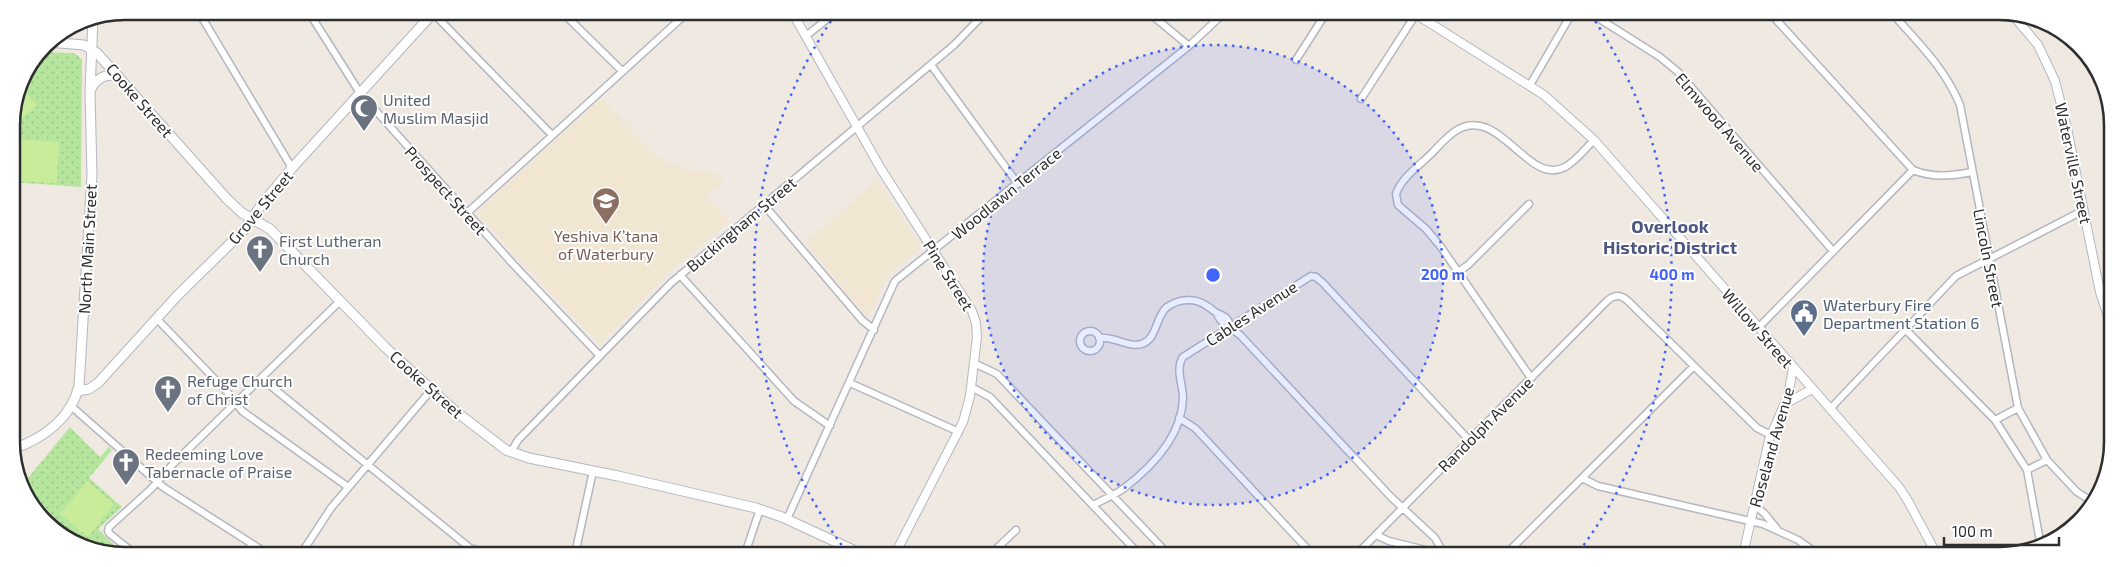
<svg xmlns="http://www.w3.org/2000/svg" width="2124" height="567" font-family="'Exo 2',sans-serif">
  <style>
    .education { fill: #f0e6d1 }
    .park { fill: url(#park-dots) }
    .pitch { fill: #c9ec9a }
    .lines { fill: none; stroke-linecap: round; stroke-linejoin: round }
    .minor-casing { stroke: #b4b7c1; stroke-width: 9 }
    .tertiary-casing { stroke: #b4b7c1; stroke-width: 10 }
    .secondary-casing { stroke: #b4b7c1; stroke-width: 11 }
    .minor { stroke: #fff; stroke-width: 6 }
    .tertiary { stroke: #fff; stroke-width: 8 }
    .secondary { stroke: #fff; stroke-width: 9 }
    .ring { fill: none; stroke: #4264fb; stroke-width: 2.5; stroke-dasharray: 2.5 5 }
    .labels { text-anchor: middle; dominant-baseline: central; stroke-width: 4; stroke-linejoin: round; paint-order: stroke }
    .worship-label { font-size: 16px; fill: #5b616d; stroke: #fff; text-anchor: start }
    .street-label { font-size: 16px; fill: #2e2e2e; stroke: #fff }
    .education-label { font-size: 16px; fill: #785e54; stroke: #fff }
    .service-label { font-size: 16px; fill: #4e5e75; stroke: #fff; text-anchor: start }
    .neighbourhood-label { font-size: 18px; font-weight: bold; fill: #4d5680; stroke: #fff }
    .rim { fill: none; stroke: #2e2e2e; stroke-width: 2.5 }
    .centre { fill: #4264fb; stroke: #fff; stroke-width: 2.5 }
    .ring-label { font-size: 15px; text-anchor: middle; font-weight: bold; fill: #4264fb; stroke: #fff; stroke-width: 4; stroke-linejoin: round; paint-order: stroke }
  </style>
  <defs>
    <pattern id="park-dots" width="8" height="8" patternUnits="userSpaceOnUse" patternTransform="scale(1.25)"><rect width="8" height="8" fill="#b6e59e"/><path d="M2 2h.1M6 6h.1" fill="none" stroke="#9dc588" stroke-width="1.8" stroke-linecap="round"/></pattern>
  </defs>
  <rect width="100%" height="100%" fill="#efe9e1"/>
  <path class="education" d="M602 98 654 155 677 166 698 172 714 173 724 178 719 186 705 196 730 221 669 272 600 344 476 213Z
    M878 180 921 248 887 275 868 317 805 242Z"/>
  <path class="park" d="M39 52 74 53 82 59 81 187 12 182 11 118 23 75Z
    M70 427 100 457 109 447 112 450 89 478 122 507 98 529 116 547 127 554 103 553 44 522 24 483Z"/>
  <path class="pitch" d="M20 86 37 105 12 128 11 118Z
    M12 139 59 142 57 183 12 181Z
    M87 481 114 504 88 537 60 514Z"/>
  <g class="lines">
    <g class="minor-casing">
      <path id="minor" d="M198 11 292 168
        M308 11 360 93 513 264 600 356
        M562 12 622 71
        M1148 12 1189 46
        M433 13 552 135
        M1590 13 1660 57 1678 72 1833 251
        M1770 13 1913 170C1932 178 1952 176 1972 172
        M1892 13C1918 43 1945 68 1960 105L2018 408 2047 460 2077 492 2090 500
        M806 36 836 12
        M1296 60 1326 13
        M931 65 1018 184
        M1530 85 1572 13
        M1361 99 1416 14
        M764 205 862 320 874 330
        M467 213 688 12
        M1458 272 1468 265 1529 204
        M680 275 794 401 830 426
        M1217 313C1220 325 1233 328 1241 336L1391 497 1435 538 1444 554
        M157 319 229 394 242 411 348 487
        M1758 328 1913 170
        M1906 330 1995 420 2027 470 2040 541
        M1080 341a10 10 0 1 1 20 0a10 10 0 1 1-20 0Z
        M1099 338C1113 335 1131 350 1144 343 1157 337 1156 316 1167 307 1180 298 1195 298 1207 306 1211 308 1214 312 1217 313 1224 316 1228 317 1230 326
        M974 363 997 374 1169 555
        M261 378 470 548 488 554
        M1531 378 1441 247 1426 229 1398 205 1396 194C1401 178 1420 165 1431 154 1439 146 1447 136 1457 130 1500 105 1528 187 1565 167 1576 161 1585 149 1594 140
        M850 383 959 432
        M971 387 990 397 1140 555
        M71 406 163 487 268 554
        M1830 409 1956 276 2084 210
        M1179 418 1195 428 1313 555
        M1995 420 2018 408
        M511 452 518 440 671 283 954 45 986 12
        M2027 470 2047 460
        M1582 478 1598 486 1763 524 1798 540 1819 555
        M1093 505C1103 500 1114 495 1123 489 1152 467 1182 436 1183 398 1183 385 1175 369 1183 357L1311 276 1316 277 1323 283 1469 440
        M1754 505 1764 513 1777 529
        M787 519 895 281 1189 46 1224 13
        M1376 535 1389 541 1446 555
        M135 554 110 534 108 531 109 527 151 489 173 464 340 301
        M246 554 252 544
        M301 554 331 508 432 389
        M575 554 593 471
        M745 554 760 509
        M991 554 1016 530
        M1356 555 1608 300C1616 294 1621 295 1628 301L1757 428 1771 435
        M1505 555 1694 366"/>
    </g>
    <g class="tertiary-casing">
      <path id="tertiary" d="M792 12 881 169 972 311 976 323 977 337 970 396 963 422 895 554
        M1414 13 1544 95 1594 140 1899 487 1908 501 1937 555
        M2011 13 2038 45 2055 81 2067 128 2100 292 2111 325
        M1785 404 1812 389
        M1743 555 1769 440 1788 396 1793 368"/>
    </g>
    <g class="secondary-casing">
      <path id="secondary" d="M48 42 84 45 97 53 227 199 242 213 270 229 386 348 454 410 506 450 529 458 618 476 756 508 782 517 862 554
        M91 89C96 78 108 72 119 77
        M77 391 89 389 98 383 177 296 244 230 262 204 292 168 434 12
        M13 449C44 438 71 418 79 386L92 175 90 92 93 18"/>
    </g>
    <use href="#minor" class="minor"/>
    <use href="#tertiary" class="tertiary"/>
    <use href="#secondary" class="secondary"/>
  </g>
  <circle cx="1213" cy="275" r="230" fill="#4264fb" fill-opacity=".12"/>
  <g class="ring">
    <circle cx="1213" cy="275" r="230"/>
    <path d="M846 551A459 459 0 0 1 835 15M1591 15A459 459 0 0 1 1577 554"/>
  </g>
  <defs>
    <g id="mosque-pin" transform="scale(1.4375)"><path d="M0 17L-7.5 6A9.5 9.5 0 1 1 7.5 6Z" fill="#6b7280" stroke="#fff"/><path d="M3.5-4.9A6 6 0 1 0 3.5 4.9A5 5 0 1 1 3.5-4.9Z" fill="#fff"/></g>
    <g id="school-pin" transform="scale(1.4375)"><path d="M0 17L-7.5 6A9.5 9.5 0 1 1 7.5 6Z" fill="#8d6e63" stroke="#fff"/><path d="M0-5L7-2L0 1L-7-2ZM-4 1L0 2.5L4 1V4Q0 6-4 4Z" fill="#fff"/></g>
    <g id="church-pin" transform="scale(1.4375)"><path d="M0 17L-7.5 6A9.5 9.5 0 1 1 7.5 6Z" fill="#6b7280" stroke="#fff"/><path d="M-1.2-6h2.4v3.5h3.3v2.4h-3.3V6h-2.4V-.1h-3.3v-2.4h3.3Z" fill="#fff"/></g>
    <g id="civic-pin" transform="scale(1.4375)"><path d="M0 17L-7.5 6A9.5 9.5 0 1 1 7.5 6Z" fill="#5c6f8a" stroke="#fff"/><path d="M-.6-6.5H3V-4.5H.6V-3L4-1V1h2V6H-6V1h2V-1L-.6-3ZM-1.2 2.5V6h2.4V2.5Z" fill="#fff"/></g>
  </defs>
  <g fill-rule="evenodd">
    <use href="#mosque-pin" x="364" y="108"/>
    <use href="#school-pin" x="606" y="201"/>
    <use href="#church-pin" x="260" y="249"/>
    <use href="#civic-pin" x="1804" y="313"/>
    <use href="#church-pin" x="168" y="389"/>
    <use href="#church-pin" x="126" y="462"/>
  </g>
  <g class="labels">
    <g class="worship-label">
      <text x="383" y="99">United<tspan x="383" dy="18">Muslim Masjid</tspan></text>
      <text x="279" y="240">First Lutheran<tspan x="279" dy="18">Church</tspan></text>
      <text x="187" y="380">Refuge Church<tspan x="187" dy="18">of Christ</tspan></text>
      <text x="145" y="453">Redeeming Love<tspan x="145" dy="18">Tabernacle of Praise</tspan></text>
    </g>
    <g class="street-label">
      <text transform="translate(140 100) rotate(49)">Cooke Street</text>
      <text transform="translate(1720 122) rotate(49)">Elmwood Avenue</text>
      <text transform="translate(2074 163) rotate(78)">Waterville Street</text>
      <text transform="translate(446 190) rotate(48)">Prospect Street</text>
      <text transform="translate(1006 193) rotate(-39)">Woodlawn Terrace</text>
      <text transform="translate(260 207) rotate(-50)">Grove Street</text>
      <text transform="translate(741 224) rotate(-40)">Buckingham Street</text>
      <text transform="translate(87 249) rotate(-87)">North Main Street</text>
      <text transform="translate(1989 258) rotate(79)">Lincoln Street</text>
      <text transform="translate(949 275) rotate(58)">Pine Street</text>
      <text transform="translate(1251 313) rotate(-33)">Cables Avenue</text>
      <text transform="translate(1758 328) rotate(49)">Willow Street</text>
      <text transform="translate(427 384) rotate(42)">Cooke Street</text>
      <text transform="translate(1485 424) rotate(-45)">Randolph Avenue</text>
      <text transform="translate(1771 447) rotate(-74)">Roseland Avenue</text>
    </g>
    <g class="education-label">
      <text x="606" y="235">Yeshiva K’tana<tspan x="606" dy="18">of Waterbury</tspan></text>
    </g>
    <g class="service-label">
      <text x="1823" y="304">Waterbury Fire<tspan x="1823" dy="18">Department Station 6</tspan></text>
    </g>
    <g class="neighbourhood-label">
      <text x="1670" y="226">Overlook<tspan x="1670" dy="21">Historic District</tspan></text>
    </g>
  </g>
  <path d="M0 0H2124V567H0ZM125 20H1999A105 105 0 0 1 2104 125V442A105 105 0 0 1 1999 547H125A105 105 0 0 1 20 442V125A105 105 0 0 1 125 20Z" fill="#fff" fill-rule="evenodd"/>
  <path class="rim" d="M125 20H1999A105 105 0 0 1 2104 125V442A105 105 0 0 1 1999 547H125A105 105 0 0 1 20 442V125A105 105 0 0 1 125 20Z"/>
  <circle cx="1213" cy="275" r="8" class="centre"/>
  <g class="ring-label">
    <text x="1443" y="280">200 m</text>
    <text x="1672" y="280">400 m</text>
  </g>
  <path d="M1944 537v8h115v-8" fill="none" stroke="#2e2e2e" stroke-width="2.5"/>
  <text x="1952" y="537" font-size="15" fill="#2e2e2e" stroke="#ffffff" stroke-width="4" paint-order="stroke">100 m</text>
</svg>
